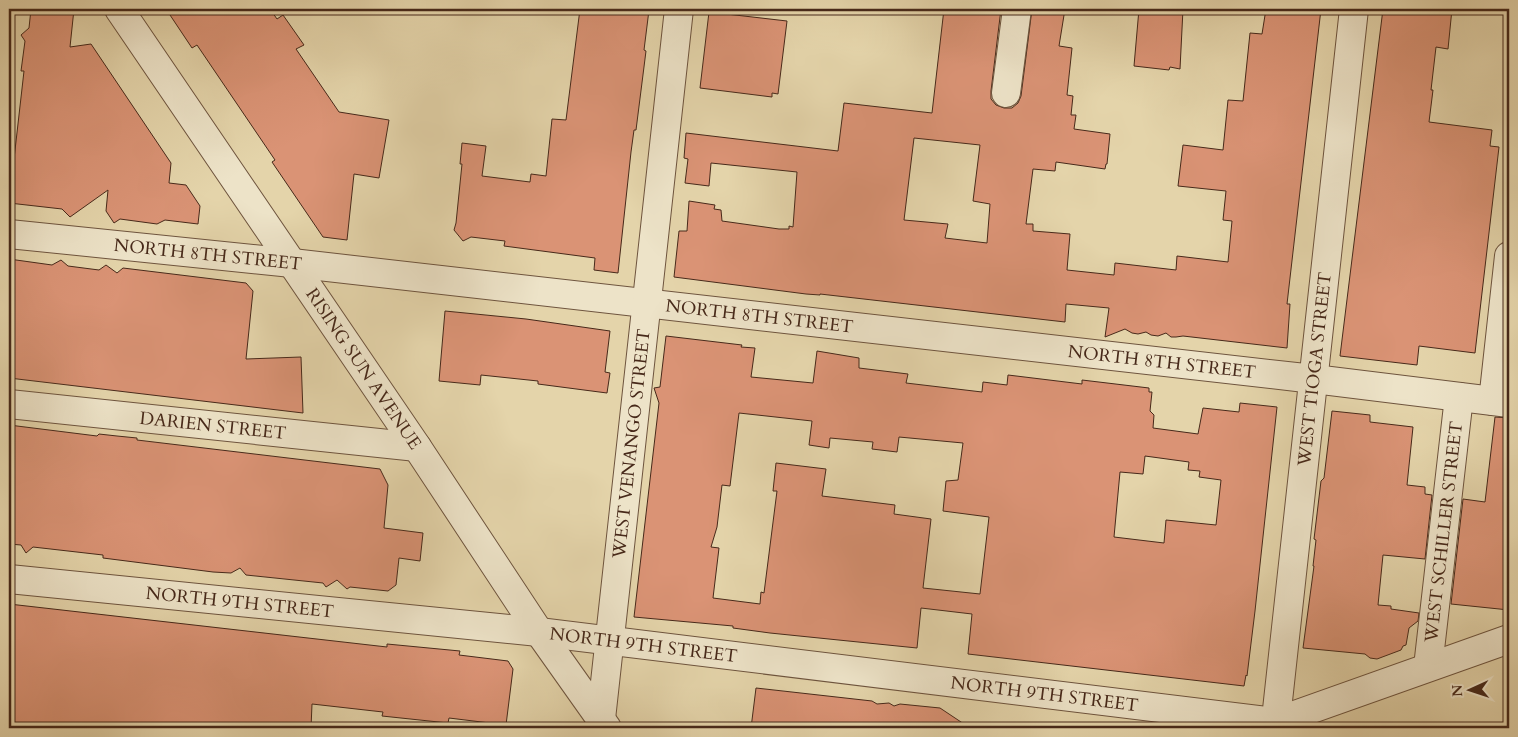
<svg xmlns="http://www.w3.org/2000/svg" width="1518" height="737" font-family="Cardo,serif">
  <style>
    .building { fill: #da9375; stroke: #47291a; fill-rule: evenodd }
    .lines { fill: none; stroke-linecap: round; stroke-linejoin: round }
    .minor-casing { stroke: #6e543e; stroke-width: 30 }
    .tertiary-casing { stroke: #6e543e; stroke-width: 30 }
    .minor { stroke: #ede3c8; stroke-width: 28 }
    .tertiary { stroke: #ede3c8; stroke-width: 28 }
    .labels { text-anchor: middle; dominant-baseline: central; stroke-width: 4.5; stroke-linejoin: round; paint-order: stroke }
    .street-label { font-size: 18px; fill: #47291a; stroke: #ede3c8 }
  </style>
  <rect width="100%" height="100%" fill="#e4d4aa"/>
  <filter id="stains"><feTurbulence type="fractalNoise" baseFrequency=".004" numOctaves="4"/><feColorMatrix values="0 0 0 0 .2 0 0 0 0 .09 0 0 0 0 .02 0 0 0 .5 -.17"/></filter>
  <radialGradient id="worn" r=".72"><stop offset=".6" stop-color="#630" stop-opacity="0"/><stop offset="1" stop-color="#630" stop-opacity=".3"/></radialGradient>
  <path class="building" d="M31 9H74L70 47 91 44 171 163 169 183 186 185 200 206 198 224 165 220 157 224 120 219 114 223 106 211 108 190 70 217 62 209 9 203 24 71H21L25 41 21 35 29 28Z
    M166 9H270L277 19 283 15 304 45 296 49 339 112 389 120 379 178 354 174 347 240 323 237 272 162 275 160 197 45 192 48Z
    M580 9 607 12V9L649 10 644 50 646 51 636 130H634L631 152 618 273 594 270 595 258 504 246 505 241 471 237 463 241 454 230 456 223 462 164H460L462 143 486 146 482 176 530 182 531 174 546 176 552 119 566 120Z
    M944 9H1001L991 91V99L996 105 1004 108H1012L1018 103 1021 96 1032 9H1065L1059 46 1072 48 1067 95 1073 96 1071 115H1076L1074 129 1110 134 1107 164H1106L1105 169 1056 162 1055 171 1033 169 1026 224H1033V231L1070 234 1067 270 1114 275 1115 263 1176 270 1177 256 1228 262 1232 221 1223 220 1226 191 1178 186 1183 145 1223 150 1228 100 1243 101 1250 33 1262 34 1266 9H1321L1287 304H1290L1287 348 1183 336 1176 337H1171L1166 333 1158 336 1151 335 1146 332 1138 334 1132 333 1125 329 1105 337 1109 308 1066 304 1065 322 820 294V295L806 294 674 277 679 231H687L689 201 715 205 714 209 721 210 722 221 779 229H789V226L793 227 797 172 711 163 709 186 685 183 688 159 684 158 686 133 838 151 844 103 932 113ZM914 138 980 145 973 201 990 204 987 243 945 238 948 224 904 220Z
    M1139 9H1183L1180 69 1170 67 1169 70 1134 66Z
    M1383 9H1452L1448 49 1436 47 1431 90H1433L1429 122 1492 130 1490 146 1499 147 1475 353 1419 346 1417 365 1340 356Z
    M709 12 787 21 778 94 772 93V97L700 88Z
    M9 259 52 265 61 260 68 266 99 270 106 265 117 273 123 268 246 283 253 291 246 359 301 357 303 413 9 378Z
    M445 311 526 319 610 331 605 372 610 373 607 393 538 384V381L481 375 480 385 439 381Z
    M666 336 742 345 741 347 755 348 751 377 813 383 817 351 859 358V368L908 374 906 383 982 392 983 382 1007 385 1008 375 1082 384V380L1149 388V392H1152L1150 411 1154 415 1153 428 1198 434 1203 408 1239 412 1240 403 1277 407 1255 611 1247 676 1246 675 1244 686 968 654 972 614 921 608 917 648 770 633 733 628V626L634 617 659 403 654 388 660 387ZM739 413 812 421 809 445 829 448 830 438 873 442 872 449 897 452 899 437 963 443 958 480 946 481 943 511 989 517 980 594 923 588 931 519 894 514 895 505 822 496 826 469 776 463 773 491H777L764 593 761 592 760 604 713 598 719 548 711 547 717 527 722 485 730 486ZM1145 456 1189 462 1188 470 1200 471 1199 477 1221 480 1216 525 1166 520 1164 543 1114 537 1120 472 1143 474Z
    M1332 411 1370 415V422L1413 427 1407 485 1425 487V494L1432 495 1425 559 1383 555 1378 605 1391 606V609L1419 613 1418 621 1409 628 1406 645 1403 646 1401 650 1377 659 1370 658 1365 654 1303 648 1314 566H1313L1316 540 1314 539 1321 481 1324 478Z
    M1495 417 1509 418V610L1451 604 1463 499 1485 502Z
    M9 425 97 436 99 434 117 436 137 438V440L380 469 388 485 384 528 423 533 420 561 399 558 396 585 388 591 350 587 347 589 337 580 326 587 323 583 246 575 240 568 231 573 213 572 103 558V555L33 547 26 553 21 545 9 544Z
    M9 604 387 647V644L460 651 459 655 508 661 513 669 506 725 449 718 448 723 382 716 383 712 312 704 311 728H9Z
    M756 688 872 701 877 704 889 703 894 706 900 704 940 708 970 728H751Z"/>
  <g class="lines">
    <g class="minor-casing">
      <g id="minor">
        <path d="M1006 93 1017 9"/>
        <path id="s1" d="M9 234 292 263 1314 379 1509 403"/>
        <path d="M1493 401 1509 256"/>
        <path id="s2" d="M9 404 417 447"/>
        <path id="s3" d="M1428 667 1459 397"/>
        <path d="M1261 727 1509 639"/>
        <path id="s4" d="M600 728 679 9"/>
        <path id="s5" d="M1275 728 1354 9"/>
      </g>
    </g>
    <g class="tertiary-casing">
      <g id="tertiary">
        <path id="s6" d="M119 9 417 447 539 632 607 728"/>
        <path id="s7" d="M9 579 539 632 1275 722"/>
      </g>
    </g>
    <use href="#minor" class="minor"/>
    <use href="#tertiary" class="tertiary"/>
  </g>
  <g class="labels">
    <g class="street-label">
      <text stroke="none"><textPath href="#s1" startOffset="200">NORTH 8TH STREET</textPath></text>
      <text stroke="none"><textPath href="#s1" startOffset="755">NORTH 8TH STREET</textPath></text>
      <text stroke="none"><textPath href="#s1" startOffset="1160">NORTH 8TH STREET</textPath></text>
      <text stroke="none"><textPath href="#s6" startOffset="435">RISING SUN AVENUE</textPath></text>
      <text stroke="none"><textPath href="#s5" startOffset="361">WEST TIOGA STREET</textPath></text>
      <text stroke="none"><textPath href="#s2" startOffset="205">DARIEN STREET</textPath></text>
      <text stroke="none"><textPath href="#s4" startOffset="286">WEST VENANGO STREET</textPath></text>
      <text stroke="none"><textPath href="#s3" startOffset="136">WEST SCHILLER STREET</textPath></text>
      <text stroke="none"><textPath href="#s7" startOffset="232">NORTH 9TH STREET</textPath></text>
      <text stroke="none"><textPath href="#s7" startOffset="638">NORTH 9TH STREET</textPath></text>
      <text stroke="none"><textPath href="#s7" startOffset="1042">NORTH 9TH STREET</textPath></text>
    </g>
  </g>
  <rect width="1518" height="737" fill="none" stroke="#e4d4aa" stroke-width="30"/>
  <rect x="10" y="10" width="1498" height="717" fill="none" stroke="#47291a" stroke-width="2.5"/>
  <rect x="15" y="15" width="1488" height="707" fill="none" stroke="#47291a"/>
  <g transform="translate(1470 690) rotate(267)" stroke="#ede3c8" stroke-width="4" paint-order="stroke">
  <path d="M0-4L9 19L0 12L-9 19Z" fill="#47291a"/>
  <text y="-8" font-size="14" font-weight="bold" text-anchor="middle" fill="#47291a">N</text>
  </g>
  <rect width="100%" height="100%" filter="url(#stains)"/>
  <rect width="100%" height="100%" fill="url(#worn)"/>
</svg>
